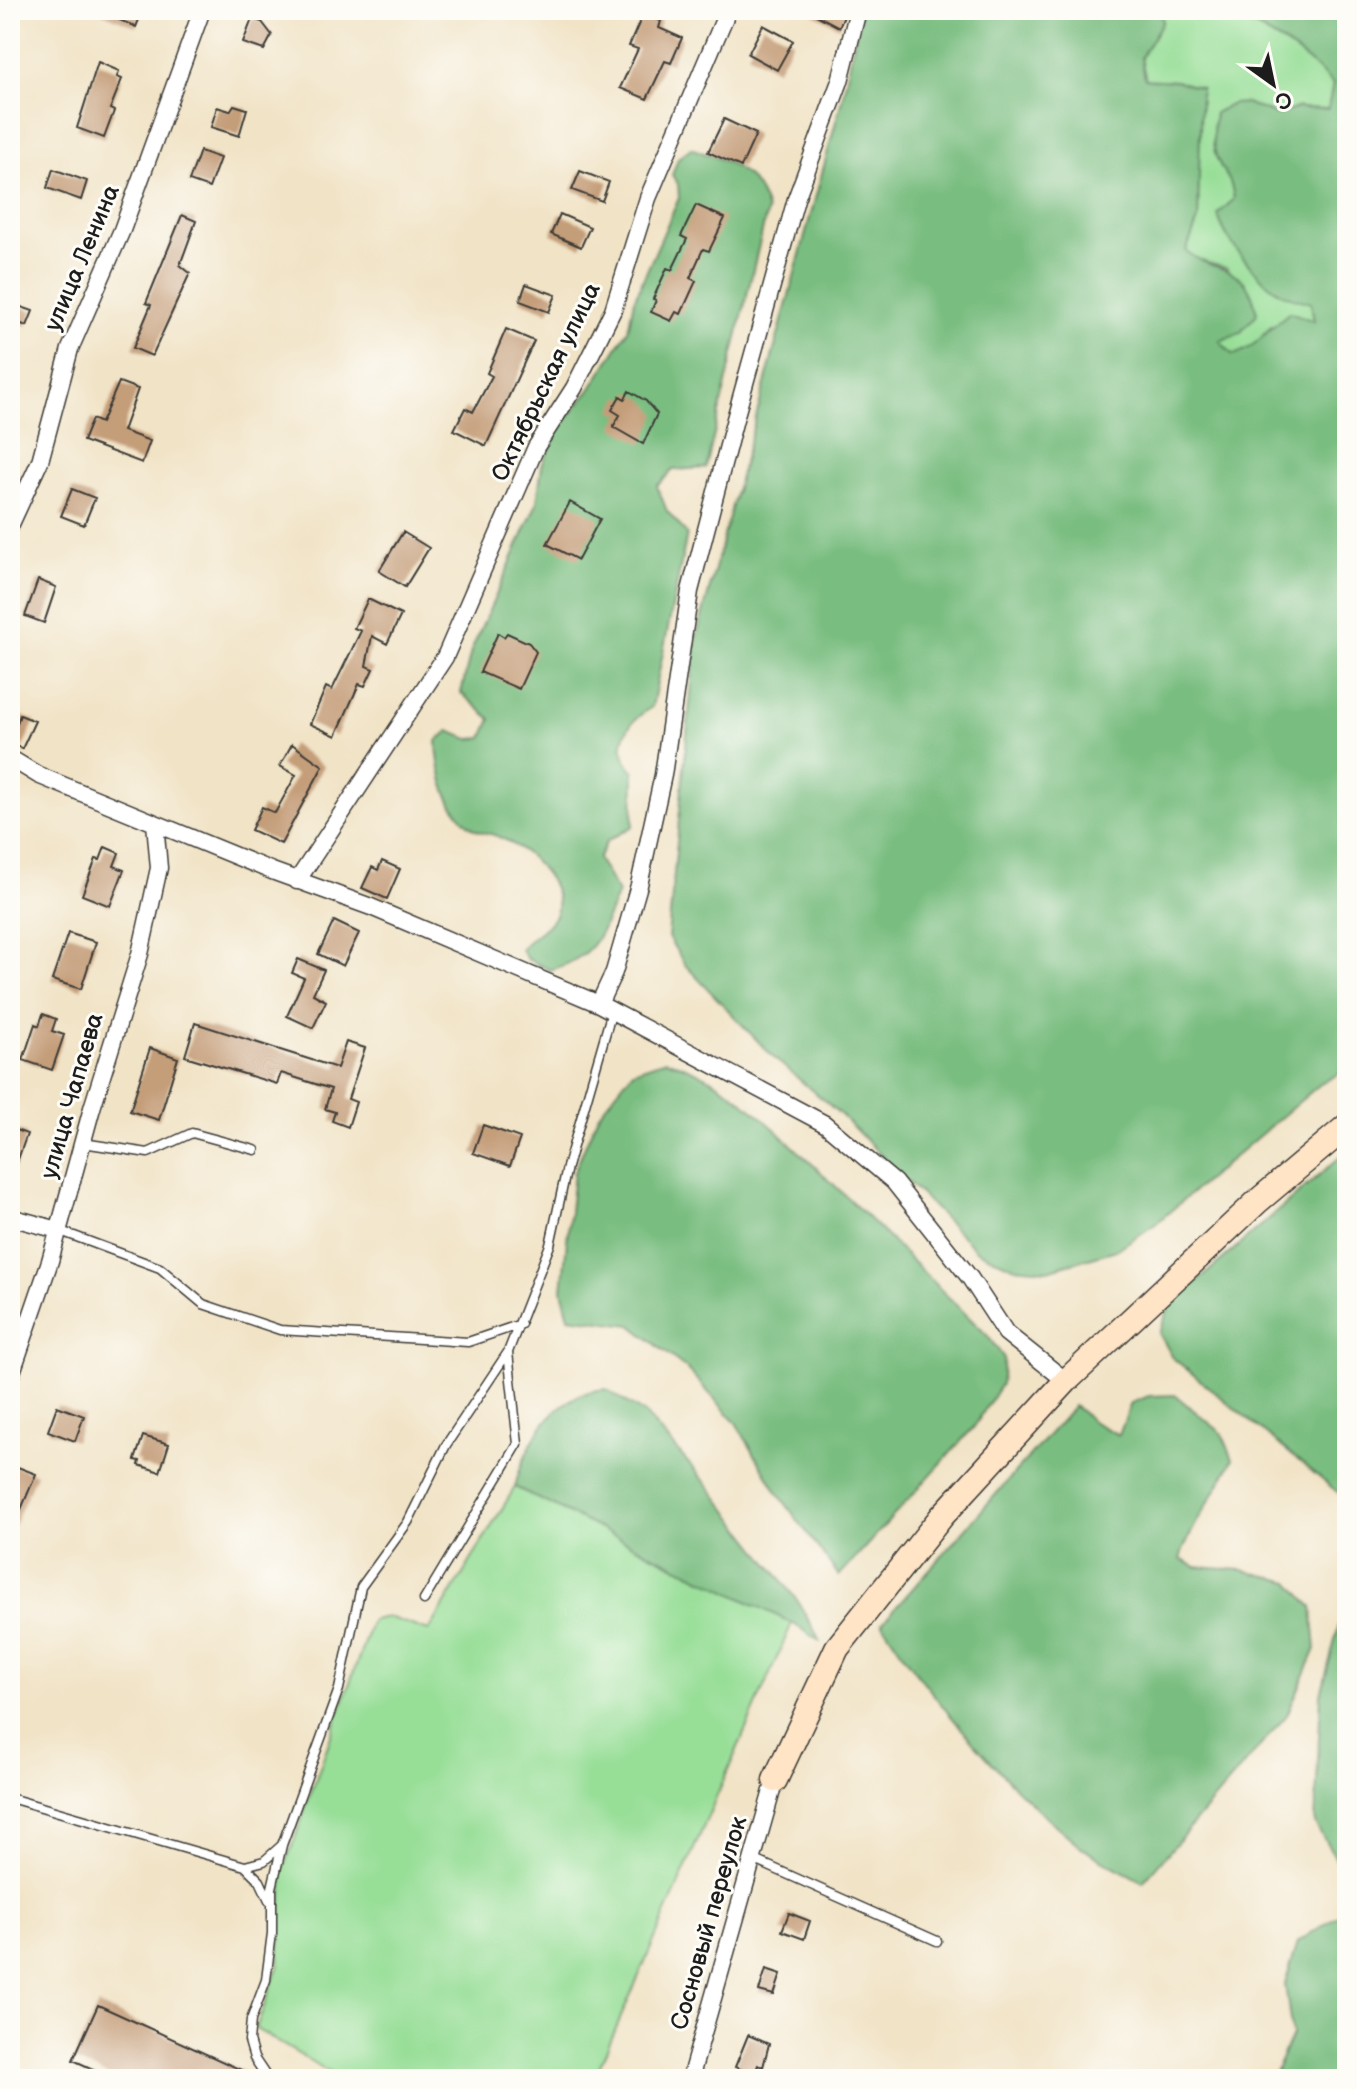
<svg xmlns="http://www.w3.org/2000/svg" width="1357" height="2089" font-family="'Balsamiq Sans',sans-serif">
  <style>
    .green { fill: #97de97; stroke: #5a7d5a; stroke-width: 2 }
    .forest { fill: #79bd80; stroke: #4a6c4e; stroke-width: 2 }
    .building { fill: #c49d79 }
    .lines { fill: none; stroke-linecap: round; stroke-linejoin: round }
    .lane-casing { stroke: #3c3a36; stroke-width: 11 }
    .street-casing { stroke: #3c3a36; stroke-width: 19 }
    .secondary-casing { stroke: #3c3a36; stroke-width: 27 }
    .lane { stroke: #fff; stroke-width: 8 }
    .street { stroke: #fff; stroke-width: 16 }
    .secondary { stroke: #ffe4c6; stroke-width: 24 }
    .labels { text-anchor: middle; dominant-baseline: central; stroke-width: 6; stroke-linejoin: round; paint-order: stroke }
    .street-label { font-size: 24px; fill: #1c1c1c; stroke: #fdfcf7 }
  </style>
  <rect width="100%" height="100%" fill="#fdfcf7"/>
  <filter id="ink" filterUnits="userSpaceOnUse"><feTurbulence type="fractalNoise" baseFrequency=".0125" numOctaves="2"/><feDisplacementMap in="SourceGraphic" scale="16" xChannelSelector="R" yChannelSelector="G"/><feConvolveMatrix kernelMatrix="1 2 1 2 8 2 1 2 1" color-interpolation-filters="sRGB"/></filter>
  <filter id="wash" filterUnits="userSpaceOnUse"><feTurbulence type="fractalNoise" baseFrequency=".006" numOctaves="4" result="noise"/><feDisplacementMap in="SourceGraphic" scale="32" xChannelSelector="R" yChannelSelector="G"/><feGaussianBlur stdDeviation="1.8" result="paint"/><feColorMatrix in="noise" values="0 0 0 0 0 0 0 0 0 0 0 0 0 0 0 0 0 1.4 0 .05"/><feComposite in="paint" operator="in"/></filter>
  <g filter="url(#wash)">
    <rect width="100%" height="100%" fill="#f1e3c6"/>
    <path class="green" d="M1160 10C1175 10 1196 6 1211 10 1257 23 1300 49 1333 84L1328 109 1299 108 1276 115 1246 103 1215 113C1213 129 1211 144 1217 159 1224 177 1231 174 1234 199L1219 214C1247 262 1255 285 1311 303L1314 322 1271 326 1251 350 1233 355 1219 341 1241 332 1227 268 1197 260 1186 251 1198 220 1199 156 1177 81 1146 80 1141 57 1163 21Z
      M515 1487 792 1623 594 2079H341L256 2029 279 1964 283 1872 372 1620 388 1617 429 1631Z"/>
    <path class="forest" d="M861 10H1160L1163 21 1141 57 1145 79 1177 81 1201 88 1198 220 1186 251C1218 277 1247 259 1257 314L1241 332 1220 341 1233 355C1257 348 1269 327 1290 312L1314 321 1311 303C1301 300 1290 298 1281 293 1259 281 1222 237 1218 214L1234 199C1231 174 1224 177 1217 158 1211 143 1213 128 1215 113L1232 104 1246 103 1276 115 1298 108 1328 109 1333 84C1310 60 1282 40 1252 25 1239 18 1223 17 1210 10H1347V1069L1319 1085 1154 1225 1116 1250 1048 1270 1013 1267 977 1251 840 1114 774 1058 685 965 668 937 696 639 842 99Z
      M691 148C728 162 756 170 767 211L706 468 673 470 657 486 667 511 687 534 652 707C628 721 610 746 634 771L633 826 607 841 598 859 618 893C600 934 596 957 550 970L527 959 521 949C531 936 555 925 557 909 561 878 522 846 497 836 489 833 480 833 474 829 446 808 438 773 437 741L449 731 469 739 483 738 491 719 461 693 471 651 537 503 542 465 559 428 590 390 628 330 634 300 679 198 678 184 672 175 678 158Z
      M665 1060C724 1075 764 1120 808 1160 869 1217 927 1277 987 1335L1004 1358 1001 1384 974 1427 839 1576 777 1492 735 1421 687 1369 631 1325 569 1317 562 1290 574 1172 598 1115 633 1071Z
      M1347 1151V1500L1173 1358 1159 1333 1170 1305Z
      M606 1389 645 1414 707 1484 797 1600 821 1642 792 1623 515 1487C526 1442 555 1392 606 1389Z
      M1175 1395 1222 1433 1233 1459C1217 1492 1191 1525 1180 1559L1196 1567 1243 1570 1290 1582 1312 1607 1316 1649 1287 1715 1143 1882C1123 1870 1097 1860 1079 1845 1008 1788 931 1699 882 1623L1074 1406 1095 1423 1119 1435 1131 1403 1149 1396Z
      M1347 1594V1876L1315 1824 1321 1694Z
      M1347 1909V2079H1272L1292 2035 1285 1984 1298 1942Z"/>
    <g id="blocks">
      <path class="building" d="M96 10H143L136 27Z
        M807 10H847L839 27Z
        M643 14 661 21 659 28 682 38 671 63 665 61 647 99 620 88 638 49 629 46Z
        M252 19 262 22 272 35 264 50 243 43Z
        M763 25 793 41 777 70 748 54Z
        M98 62 119 71 117 77 122 79 110 109 114 111 104 138 77 128Z
        M234 105 247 109 239 136 211 127 217 107 230 111Z
        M724 119 756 134 741 167 708 152Z
        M200 151 220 158 209 188 189 181Z
        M53 169 87 181 81 200 47 188Z
        M580 171 609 182 602 201 572 190Z
        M696 205 725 218 709 251 703 249 690 278 696 281 681 314 676 312 671 321 651 312 656 300 653 299 667 268 672 270 687 239 681 236Z
        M560 214 590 227 581 247 551 234Z
        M182 215 196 221 180 265 190 273 152 356 133 348 151 305 146 303Z
        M526 284 556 295 549 312 520 301Z
        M10 303 33 311 27 326 10 320Z
        M506 329 534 341 486 446 454 430 465 408 473 412 492 376 487 373Z
        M119 382 138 389 123 431 150 441 142 463 83 441 92 419 101 423Z
        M629 391 646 401 657 414 643 444 613 427 620 415 612 410 620 396 625 399Z
        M72 489 95 498 84 525 61 516Z
        M570 502 600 519 578 560 547 544Z
        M403 532 429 548 405 587 379 571Z
        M38 580 56 587 44 623 25 616Z
        M368 599 401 615 387 644 372 636 366 666 373 669 365 686 359 684 336 736 310 724 326 687 332 690 361 631 354 628Z
        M498 633 504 637 507 633 529 643 536 652 519 689 480 672Z
        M20 715 35 721 22 749 10 743V720L17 723Z
        M292 744 323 766 281 844 251 830 262 807 275 813 296 775 280 766Z
        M105 847 119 853 114 866 124 870 110 906 82 895 96 859 100 860Z
        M382 861 400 869 387 899 362 888 372 867 378 870Z
        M334 921 359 933 343 966 318 954Z
        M68 933 96 942 81 989 52 980Z
        M298 959 324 970 313 994 326 1001 313 1028 287 1016 304 978 292 973Z
        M43 1014 56 1019 52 1031 64 1035 52 1070 23 1060 35 1024 39 1026Z
        M195 1023 337 1068 346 1042 365 1048 348 1099 356 1102 348 1127 332 1121 335 1112 325 1109 331 1089 281 1073 277 1084 185 1056Z
        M150 1048 178 1058 159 1120 130 1111Z
        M483 1125 520 1138 510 1166 473 1153Z
        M10 1128 27 1134 12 1176H10Z
        M57 1406 84 1416 75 1441 48 1431Z
        M143 1436 169 1444 160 1472 139 1465 140 1461 135 1460Z
        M10 1464 36 1474 11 1533H10Z
        M789 1913 810 1921 804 1939 782 1931Z
        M766 1969 781 1974 774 1995 759 1991Z
        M98 2005 259 2078 260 2079H115L73 2060Z
        M748 2035 769 2044 763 2067 758 2065 754 2075 735 2067Z"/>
    </g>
  </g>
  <g filter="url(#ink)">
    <use href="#blocks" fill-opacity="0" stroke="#3c3a36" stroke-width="2"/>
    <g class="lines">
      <g class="lane-casing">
        <path id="lane" d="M83 1143 148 1153 192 1133 255 1150
          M58 1230 160 1268 203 1304 280 1330 468 1342 521 1324
          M424 1600 518 1444 508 1352 550 1245 567 1167 612 1011
          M10 1798 245 1866 260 1881 269 1900
          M753 1859 937 1941
          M245 1866 264 1861 282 1845
          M268 2079 254 2058 249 2041 251 2020 266 1980 272 1933V1888L282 1845 339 1689 361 1587 408 1522 446 1445 508 1352"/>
      </g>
      <g class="street-casing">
        <path id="street" d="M10 526 40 461 70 349 122 230 202 10
          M10 758 38 775 272 871 371 907 599 1004 825 1124 894 1182 970 1278 1006 1333 1066 1381
          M297 881 445 657 536 447 574 388 613 310 648 198 728 10
          M599 1004 614 972 639 885 663 775 690 591 735 419 796 199 840 81 858 10
          M10 1217 58 1230
          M10 1378 50 1261 92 1108 140 954 159 868 155 823
          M690 2079 775 1780"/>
      </g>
      <g class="secondary-casing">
        <path id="secondary" d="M775 1780 837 1648 942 1516 1066 1381 1258 1201 1347 1126"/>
      </g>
      <use href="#lane" class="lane"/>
      <use href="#street" class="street"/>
      <use href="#secondary" class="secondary"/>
    </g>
  </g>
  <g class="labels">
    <g class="street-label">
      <text transform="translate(82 258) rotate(-67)">улица Ленина</text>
      <text transform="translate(546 382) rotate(-64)">Октябрьская улица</text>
      <text transform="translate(72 1096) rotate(-74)">улица Чапаева</text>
      <text transform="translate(709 1923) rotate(-74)">Сосновый переулок</text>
    </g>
  </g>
  <rect width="1357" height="2089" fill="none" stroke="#fdfcf7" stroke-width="40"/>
  <g transform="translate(1273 84) rotate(147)" stroke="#fdfcf7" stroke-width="6" paint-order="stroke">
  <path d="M0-6L14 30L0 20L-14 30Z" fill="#1c1c1c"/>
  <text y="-12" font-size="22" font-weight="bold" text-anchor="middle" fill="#1c1c1c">С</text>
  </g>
</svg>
